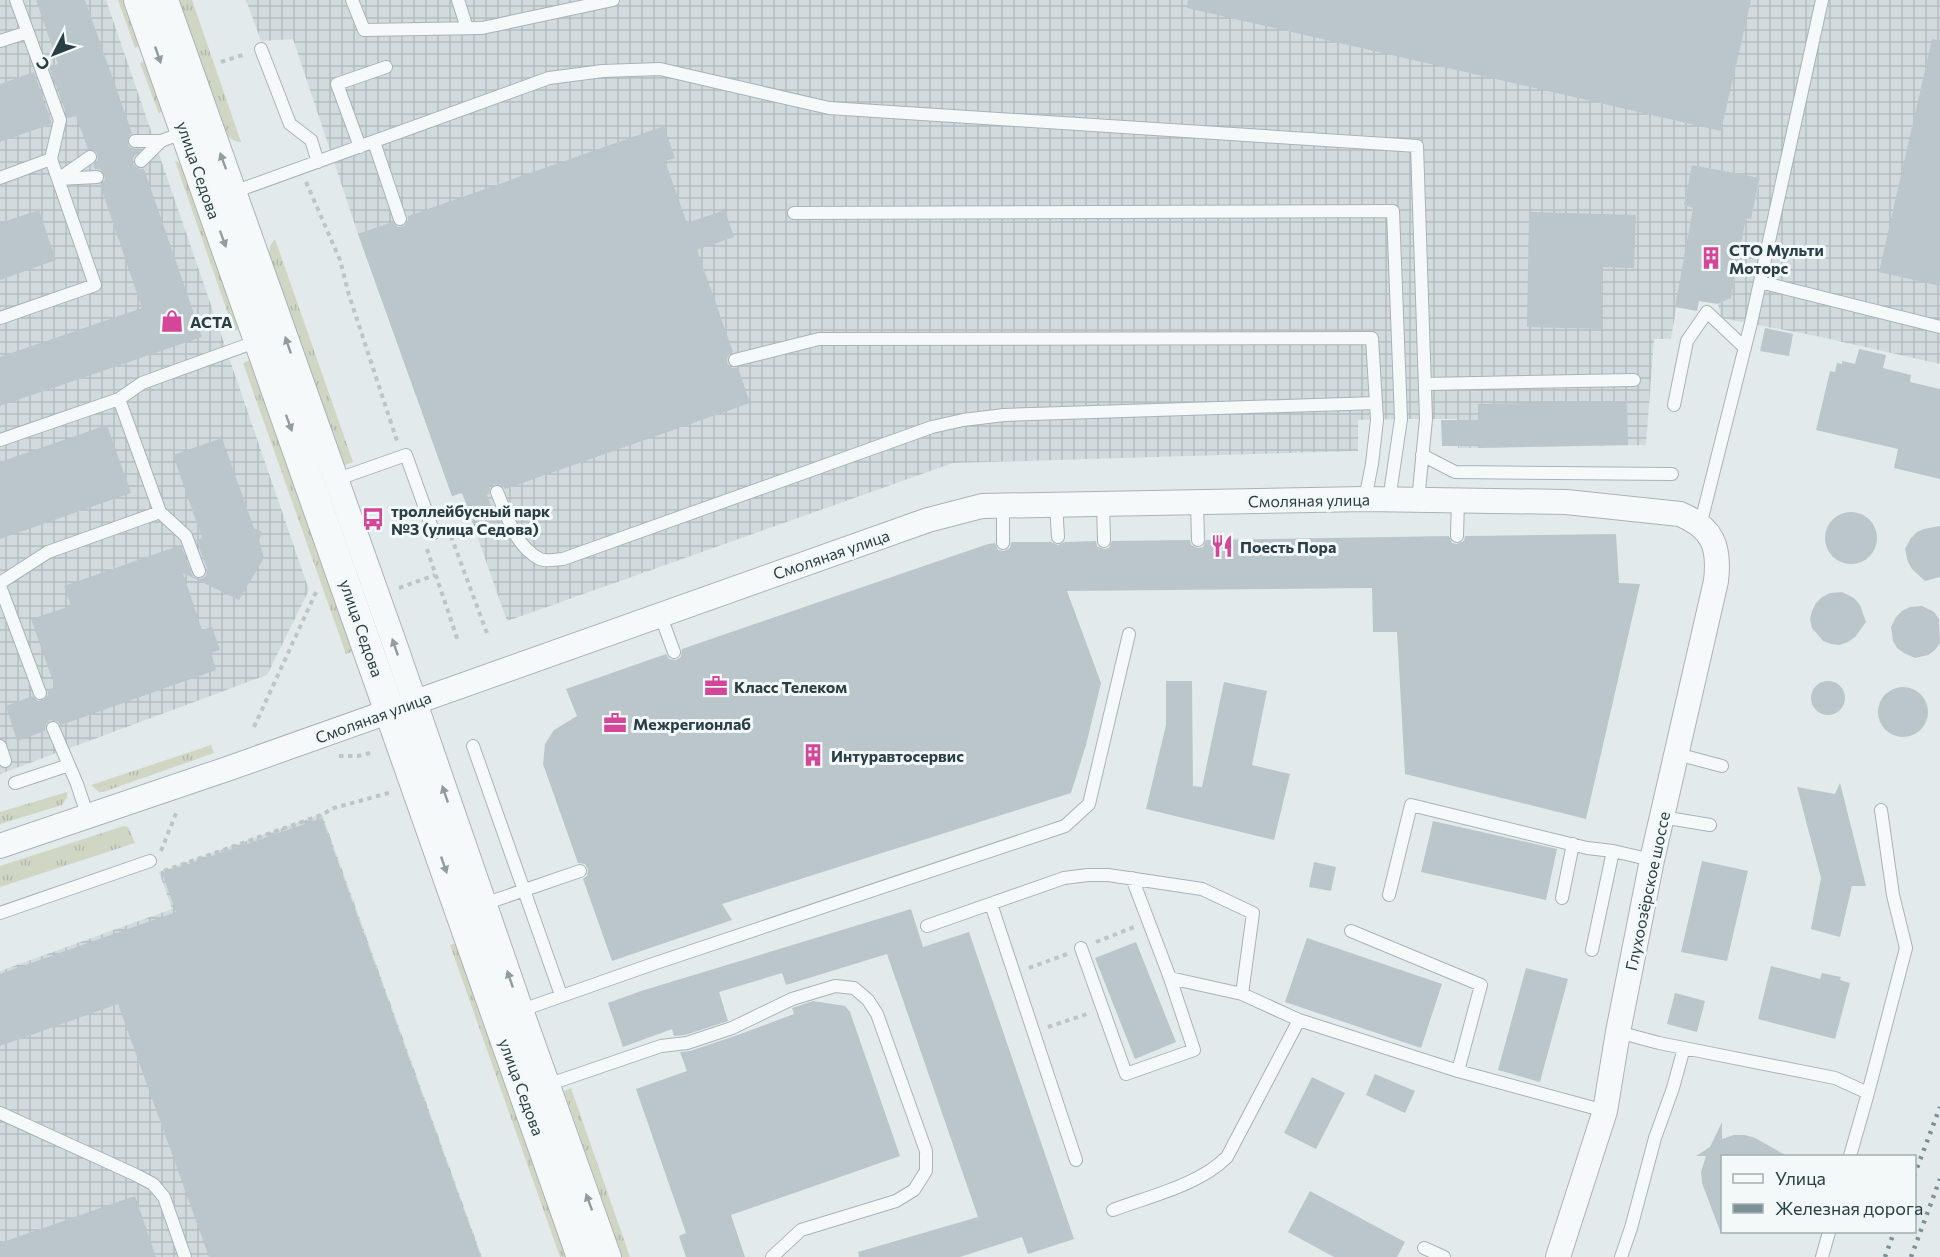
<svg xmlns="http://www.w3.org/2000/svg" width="1940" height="1257" font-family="Commissioner,sans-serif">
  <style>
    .industrial { fill: url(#industrial-grid) }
    .grass { fill: url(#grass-tufts) }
    .building { fill: #bac6ca }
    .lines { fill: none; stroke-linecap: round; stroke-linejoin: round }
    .service-casing { stroke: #a8b3b7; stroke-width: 14 }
    .minor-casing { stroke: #a8b3b7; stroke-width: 26 }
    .tertiary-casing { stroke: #a8b3b7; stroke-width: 32 }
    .path { stroke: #bdc5c7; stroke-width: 4; stroke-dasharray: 4.5 4.5; stroke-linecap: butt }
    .service { stroke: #f6f9fa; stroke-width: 12 }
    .minor { stroke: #f6f9fa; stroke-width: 24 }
    .tertiary { stroke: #f6f9fa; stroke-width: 30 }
    .rail { stroke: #7c9196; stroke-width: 4.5; stroke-dasharray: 3 6; stroke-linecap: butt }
    .oneway { fill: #909ca0 }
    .labels { text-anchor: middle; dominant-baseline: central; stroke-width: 6; stroke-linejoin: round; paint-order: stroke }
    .street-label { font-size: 16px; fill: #2a3f45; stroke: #f3f8f9 }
    .poi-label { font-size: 16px; font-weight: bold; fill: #2a3f45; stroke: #f3f8f9; text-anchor: start }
  </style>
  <defs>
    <pattern id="industrial-grid" width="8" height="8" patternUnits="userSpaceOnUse" patternTransform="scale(1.5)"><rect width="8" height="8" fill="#d1dbde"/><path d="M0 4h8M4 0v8" fill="none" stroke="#b4bdc0"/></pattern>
    <pattern id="grass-tufts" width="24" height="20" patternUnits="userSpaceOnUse" patternTransform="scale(1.5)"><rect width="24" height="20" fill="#d0d6c4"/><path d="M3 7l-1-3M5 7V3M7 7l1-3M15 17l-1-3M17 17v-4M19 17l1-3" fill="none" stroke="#b3b9aa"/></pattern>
  </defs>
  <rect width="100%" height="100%" fill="#e3eaec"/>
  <path class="industrial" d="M0 0H106L309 590 267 675 0 774Z
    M246 0H1940V364L1816 336 1721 318 1718 304 1731 298 1746 218H1751L1760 179 1693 165 1684 205 1693 208 1671 339H1654L1646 445 1458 448 1457 419H1401L1358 420V451L953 463 507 621 462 493 452 496 358 234 293 39 261 41Z
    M322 814 482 1257H0V971L172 909 159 872Z"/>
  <path class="grass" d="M118 0H126L142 45 135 48Z
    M179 0H192L241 142C232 141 228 138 225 130Z
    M147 60 163 109 159 114 140 63Z
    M175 161 183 164 241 328 234 331Z
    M275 239 353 462 344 465 269 256 270 246Z
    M252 359 355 651 346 654 243 363Z
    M211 745 214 753 103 792H99L91 785Z
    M67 792V797L62 805 0 824V812Z
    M124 826 128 827 135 843 0 887V866Z
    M457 943 483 1014 480 1015 483 1025 486 1024 569 1257H560L450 945Z
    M571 1088 630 1257H622L564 1091Z"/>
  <path class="building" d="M36 0H85L132 133 128 137V145L131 148 137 149 138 152 133 158V164L138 169H144L202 337 0 406V357L142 308 100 185 105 180 104 173 100 169H95L93 165 98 160 97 153 93 149H88L76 116 68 118 49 67 58 64Z
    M1188 0H1751L1721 131 1187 8Z
    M1932 39 1940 40V286L1879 272Z
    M34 72 51 121V124L0 142V84Z
    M664 126 675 158 665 161 687 223 725 210 734 237 697 250 733 352 727 357V363L732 368H738L750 403 505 489 502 485 494 484 490 487 489 494 487 495 491 506 470 513 462 493 452 496 358 234 392 222 398 227H403L408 221V216Z
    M1692 165 1760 178 1751 219 1746 218 1731 298 1718 304 1699 301 1697 311 1675 307 1693 208 1684 205Z
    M39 210 56 260 0 280V223Z
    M1529 212 1636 215 1634 268 1602 267 1601 329 1527 327Z
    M1765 328 1793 334 1789 356 1760 351Z
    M1859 349 1886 355 1883 368 1911 375 1910 382 1940 389V479L1894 468 1898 449 1816 430 1830 371 1835 372 1837 363 1842 364V361L1855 364Z
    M1627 401 1628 445 1478 448V446H1442L1441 420H1478V404Z
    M107 425 131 493 0 539V462Z
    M222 438 254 528 262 532 259 540 264 558 239 600 183 573 202 630 212 627 220 650 211 653 216 670 61 725 57 721 50 720 46 724 45 731 17 741 6 706 32 696 38 701 43 700 48 695V690L55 687 31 619 71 606 64 586 181 545 193 577 201 579 206 576 207 568 196 540 202 538 173 455Z
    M1825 538a26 26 0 1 1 52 0a26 26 0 1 1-52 0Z
    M1940 526V577L1925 581 1912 569 1908 562 1905 549 1911 538 1917 532 1924 529Z
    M1616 534 1619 583 1640 584 1586 819 1405 774 1397 632H1373L1372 588 1067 591 1101 683 1086 745 1071 793 722 904 732 920 612 961 583 879 587 876 588 869 585 864 578 863 543 764 545 744 554 730 577 716 566 689 666 654 669 659 676 660 681 657 682 649 988 544 995 543 998 550 1004 551 1010 548 1011 542H1051L1058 545 1065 542 1096 541 1097 546 1104 549 1109 548 1112 541 1190 540 1191 545 1198 548 1203 547 1206 540 1449 536 1452 543 1457 544 1464 541 1465 536Z
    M1842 592 1854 598 1860 605 1866 622 1855 637 1848 642 1840 645 1831 644 1823 641 1812 628 1810 619 1812 611 1816 603 1822 597 1830 593Z
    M1922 606 1934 612 1939 619 1940 643 1935 650 1928 655 1915 658 1904 653 1897 648 1893 641 1891 627 1896 617 1902 611 1910 607Z
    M1811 698a17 17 0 1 1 34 0a17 17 0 1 1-34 0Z
    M1166 681H1192L1193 786 1202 787 1224 682 1267 691 1252 765 1290 774 1274 840 1146 809 1166 725Z
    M1878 712a25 25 0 1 1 50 0a25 25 0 1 1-50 0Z
    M1840 783 1866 886H1852L1840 937 1811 929 1821 878 1797 787 1835 794Z
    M322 818 481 1257H209L118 1004 0 1046V974L176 912 162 873Z
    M1433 821 1557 849 1546 900 1421 872Z
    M1702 861 1748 871 1727 961 1681 952Z
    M1314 862 1336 867 1331 891 1309 887Z
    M911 909 923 947 969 932 1074 1239 1028 1254 1022 1237 960 1257H859L858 1252 978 1217 887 954 786 985 782 973 719 992 728 1021 685 1035 674 1036 672 1029 623 1047 608 1003 641 991Z
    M1307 938 1442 984 1421 1048 1285 1002Z
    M1136 942 1176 1042 1135 1059 1095 958Z
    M1771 966 1820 979 1822 973 1841 977 1840 980 1850 983 1835 1039 1758 1019Z
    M1526 968 1568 979 1540 1082 1498 1070Z
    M1675 993 1705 1001 1697 1032 1667 1024Z
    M813 1001 845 1006 850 1012 900 1156 731 1215 745 1257H686L679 1236 686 1233 636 1089 687 1071 680 1052 690 1051 735 1036 794 1014 792 1008Z
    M1375 1074 1415 1091 1405 1113 1366 1095Z
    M1312 1077 1345 1093 1316 1149 1284 1133Z
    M1722 1122V1139L1734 1135H1745L1755 1138 1787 1156H1722V1231H1720L1702 1183 1701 1172 1706 1156H1696L1710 1147Z
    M1310 1191 1405 1242 1397 1257H1334L1288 1232Z
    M135 1196 156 1257H0V1243Z"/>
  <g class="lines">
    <g class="service-casing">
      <path id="service" d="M16 0 60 120 51 159
        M352 0 364 30 482 28 613 0
        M458 0 467 28
        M0 41 28 32
        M261 49 290 124 311 140 318 162
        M135 141H161L185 132
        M374 142 400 219
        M360 147 337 84 386 67
        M141 161 161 141
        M0 178 51 159 95 285 0 318
        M60 178 90 157
        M59 179 97 177
        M231 193 549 78 603 71 660 69 829 108 1417 146 1426 419 1418 501
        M794 213 1393 211 1401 419 1389 500
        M1760 282 1940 327
        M735 360 819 339 1372 338 1377 420 1372 464 1365 499
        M1425 384 1634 380
        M1674 405 1687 341 1707 312 1745 348
        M0 440 119 399 142 383 258 341
        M1422 455 1455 472 1672 474
        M335 480 406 455 434 533
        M497 492C507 515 515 547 540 559 546 562 557 559 563 559L932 427 963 420 1004 415 1376 403
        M1197 502 1198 540
        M1103 503 1104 541
        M1056 504 1058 537
        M1003 505V543
        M160 512 186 536 199 571
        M1700 526 1751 323 1822 0
        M1457 536 1458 501
        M0 583 48 552 160 512 119 399
        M0 586 40 693
        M660 614 674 652
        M53 728 77 784 88 817
        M0 746 5 761
        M473 746 561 995
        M1677 754 1722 766
        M15 783 69 765
        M1662 817 1710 825
        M1389 895 1411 805 1587 848 1613 851 1652 860
        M1562 898 1573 844
        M484 904 580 871
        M991 904 1076 1160
        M0 913 150 861
        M927 926 1064 878 1088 875H1108L1202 889 1253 913 1242 994
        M1351 931 1481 985 1458 1071
        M1081 948 1126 1074 1194 1050 1170 978 1132 878
        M1592 950 1613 851
        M1170 978 1242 994 1299 1020 1458 1071 1605 1111
        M519 1011 650 965 1065 826 1089 804 1129 634
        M1618 1032 1659 1043 1835 1078 1868 1093 1850 1156
        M547 1085 661 1046 687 1043 732 1028 792 999 835 986 854 988 868 1000 877 1014 926 1151V1171L914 1190 896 1201 801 1230 772 1257
        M1868 1093 1906 948 1893 895 1881 810
        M0 1113 136 1175 153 1184 164 1197 185 1257
        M1113 1210C1150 1196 1199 1185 1227 1157L1299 1020
        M1424 1248 1444 1257
        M1621 1257 1631 1228 1655 1138 1673 1088 1684 1048
        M1822 1257 1829 1232"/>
    </g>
    <g class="minor-casing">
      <path id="minor" d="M166 0 395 645 521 1010 609 1257
        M0 846 227 769 928 520 982 506 1365 499 1566 502 1680 514C1713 528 1720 546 1716 581L1652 860 1618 1032 1605 1111 1558 1257"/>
    </g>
    <g class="tertiary-casing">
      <path id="tertiary" d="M139 0 582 1257"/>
    </g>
    <path class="path" d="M221 62 246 54
      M306 182 340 260 349 295 397 441
      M451 536 488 636
      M427 549 458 641
      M399 588 435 575
      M254 727 317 590
      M339 756H358L374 752
      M161 851 177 811
      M164 871 321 815 334 808 392 792
      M1096 942 1134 927
      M1029 968 1067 954
      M1048 1027 1087 1014"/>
    <use href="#service" class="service"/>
    <use href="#minor" class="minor"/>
    <use href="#tertiary" class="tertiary"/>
    <path class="rail" d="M1914 1176 1940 1107
      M1885 1257 1894 1232
      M1911 1257 1940 1179"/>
  </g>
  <defs><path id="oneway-solid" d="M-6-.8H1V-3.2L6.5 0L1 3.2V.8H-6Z" transform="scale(1.5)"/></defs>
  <g class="oneway">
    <use href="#oneway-solid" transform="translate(158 55) rotate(71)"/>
    <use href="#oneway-solid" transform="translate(223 161) rotate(-110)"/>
    <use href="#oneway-solid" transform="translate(223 239) rotate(70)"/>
    <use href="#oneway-solid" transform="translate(288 345) rotate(-109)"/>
    <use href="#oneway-solid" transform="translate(289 423) rotate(70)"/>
    <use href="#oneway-solid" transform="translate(395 647) rotate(-109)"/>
    <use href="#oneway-solid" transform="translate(445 794) rotate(-109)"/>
    <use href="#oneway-solid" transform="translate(444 865) rotate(71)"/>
    <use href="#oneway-solid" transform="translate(510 979) rotate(-109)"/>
    <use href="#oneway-solid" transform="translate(589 1202) rotate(-110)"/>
  </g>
  <defs>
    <g id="building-bare" transform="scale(1.8)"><path d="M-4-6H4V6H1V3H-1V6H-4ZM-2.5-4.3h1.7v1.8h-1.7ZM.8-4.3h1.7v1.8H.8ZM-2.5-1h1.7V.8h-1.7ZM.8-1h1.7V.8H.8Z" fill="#d34698" stroke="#f3f8f9" stroke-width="2.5" paint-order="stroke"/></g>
    <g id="shop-bare" transform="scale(1.8)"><path d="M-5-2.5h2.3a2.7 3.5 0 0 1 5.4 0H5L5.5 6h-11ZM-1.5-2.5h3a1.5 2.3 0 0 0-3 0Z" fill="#d34698" stroke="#f3f8f9" stroke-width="2.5" paint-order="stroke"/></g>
    <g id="bus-bare" transform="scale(1.8)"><path d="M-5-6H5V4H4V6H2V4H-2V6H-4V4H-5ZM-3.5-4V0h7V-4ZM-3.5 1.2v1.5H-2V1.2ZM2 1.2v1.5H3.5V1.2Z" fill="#d34698" stroke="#f3f8f9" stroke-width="2.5" paint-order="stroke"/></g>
    <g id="restaurant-bare" transform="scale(1.8)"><path d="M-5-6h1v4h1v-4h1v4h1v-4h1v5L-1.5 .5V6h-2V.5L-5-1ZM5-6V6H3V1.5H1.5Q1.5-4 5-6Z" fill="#d34698" stroke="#f3f8f9" stroke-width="2.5" paint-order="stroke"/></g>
    <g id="office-bare" transform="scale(1.8)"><path d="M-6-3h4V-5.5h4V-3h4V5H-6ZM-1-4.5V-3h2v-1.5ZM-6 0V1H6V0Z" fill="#d34698" stroke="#f3f8f9" stroke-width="2.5" paint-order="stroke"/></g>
  </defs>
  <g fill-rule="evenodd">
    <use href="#building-bare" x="1711" y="258"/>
    <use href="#shop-bare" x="172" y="321"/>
    <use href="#bus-bare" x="373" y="519"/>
    <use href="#restaurant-bare" x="1222" y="546"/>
    <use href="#office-bare" x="716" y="686"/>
    <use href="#office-bare" x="615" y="723"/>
    <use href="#building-bare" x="813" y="755"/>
  </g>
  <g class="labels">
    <g class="street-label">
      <text transform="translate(199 170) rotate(71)">улица Седова</text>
      <text transform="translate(1309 500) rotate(-1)">Смоляная улица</text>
      <text transform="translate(831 554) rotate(-19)">Смоляная улица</text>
      <text transform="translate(362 628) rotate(71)">улица Седова</text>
      <text transform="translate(373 717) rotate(-20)">Смоляная улица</text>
      <text transform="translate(1647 891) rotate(-78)">Глухоозёрское шоссе</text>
      <text transform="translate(522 1087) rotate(70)">улица Седова</text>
    </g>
    <g class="poi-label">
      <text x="1729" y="249">СТО Мульти<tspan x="1729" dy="18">Моторс</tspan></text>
      <text x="190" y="321">АСТА</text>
      <text x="391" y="510">троллейбусный парк<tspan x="391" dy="18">№3 (улица Седова)</tspan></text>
      <text x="1240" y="546">Поесть Пора</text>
      <text x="734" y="686">Класс Телеком</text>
      <text x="633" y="723">Межрегионлаб</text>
      <text x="831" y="755">Интуравтосервис</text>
    </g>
  </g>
  <rect x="1721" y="1155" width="195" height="78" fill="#f3f8f9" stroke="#a3aeb1" stroke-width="1.5"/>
  <rect x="1733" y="1174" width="30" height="9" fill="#f6f9fa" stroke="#a3aeb1" stroke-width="1.5"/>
  <text x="1775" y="1185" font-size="18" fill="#2a3f45">Улица</text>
  <rect x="1733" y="1204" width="30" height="9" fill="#7c9196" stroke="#a3aeb1" stroke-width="1.5"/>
  <text x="1775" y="1215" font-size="18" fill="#2a3f45">Железная дорога</text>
  <g transform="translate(54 54) rotate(228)" stroke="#f3f8f9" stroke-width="4.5" paint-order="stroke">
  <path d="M0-4.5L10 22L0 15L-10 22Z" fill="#2a3f45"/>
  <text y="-9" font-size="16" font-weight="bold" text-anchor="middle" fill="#2a3f45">С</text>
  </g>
</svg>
